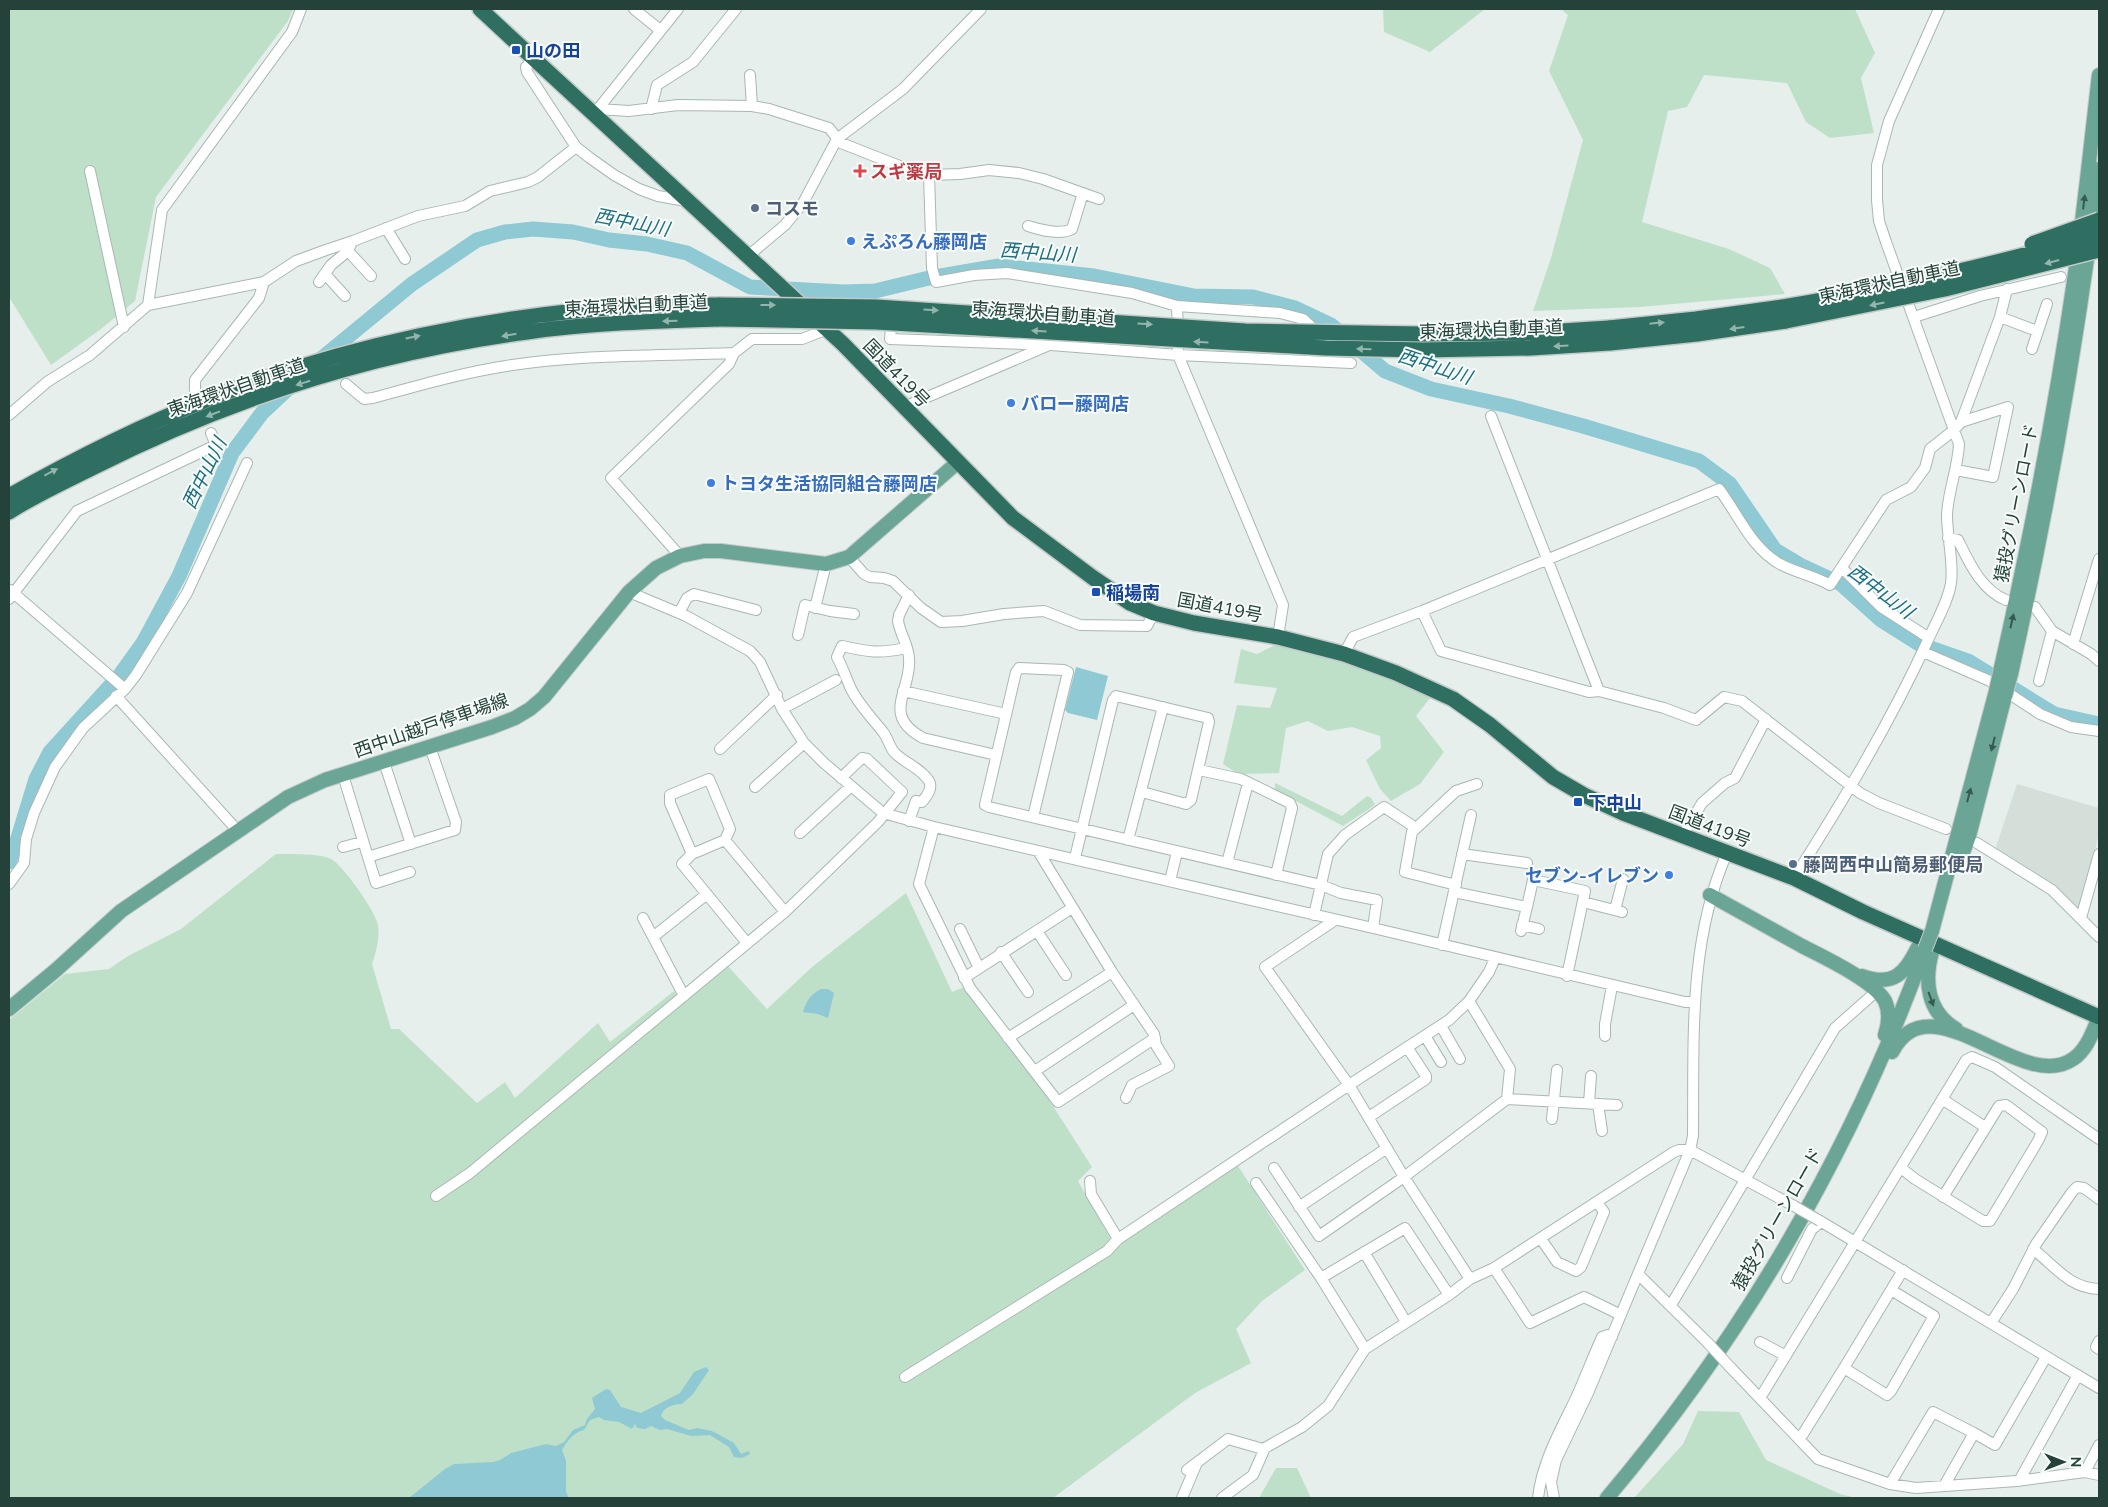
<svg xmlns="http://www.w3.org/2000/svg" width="2108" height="1507" font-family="Mulish,'Noto Sans JP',sans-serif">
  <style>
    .built { fill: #d4dfda }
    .green { fill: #bfe0c8 }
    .water { fill: #8ec9d4 }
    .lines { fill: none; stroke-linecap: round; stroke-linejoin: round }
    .river { stroke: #8ec9d4; stroke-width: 15 }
    .minor-casing { stroke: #a8b8b2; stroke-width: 12 }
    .major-casing { stroke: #c2cac8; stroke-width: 16 }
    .highway-casing { stroke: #c2cac8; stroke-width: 18 }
    .minor { stroke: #fff; stroke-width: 10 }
    .major { stroke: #6aa596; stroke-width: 14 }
    .highway { stroke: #2f6f62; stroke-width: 15 }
    .minor-bridge-casing { stroke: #a8b8b2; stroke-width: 12; stroke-linecap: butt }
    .major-bridge-casing { stroke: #c2cac8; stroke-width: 16; stroke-linecap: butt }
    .highway-bridge-casing { stroke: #c2cac8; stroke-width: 18; stroke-linecap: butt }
    .minor-bridge { stroke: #fff; stroke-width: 10 }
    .major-bridge { stroke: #6aa596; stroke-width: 14 }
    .highway-bridge { stroke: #2f6f62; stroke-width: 15 }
    .oneway { fill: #365b51 }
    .oneway2 { fill: #93b5ae }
    .transit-dot { fill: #1a4fb4; stroke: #f7fbf9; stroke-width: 2 }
    .health-dot { fill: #e0444e; stroke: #f7fbf9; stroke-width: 2 }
    .service-dot { fill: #5c6f8a; stroke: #f7fbf9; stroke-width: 2 }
    .shop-dot { fill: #3f7fe0; stroke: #f7fbf9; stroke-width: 2 }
    .labels { text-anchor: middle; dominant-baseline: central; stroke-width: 4; stroke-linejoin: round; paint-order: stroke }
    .transit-label { font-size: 18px; font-weight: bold; fill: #164399; stroke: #f7fbf9; text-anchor: start }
    .health-label { font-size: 18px; font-weight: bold; fill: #be3a42; stroke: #f7fbf9; text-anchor: start }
    .service-label { font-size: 18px; font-weight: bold; fill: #4e5e75; stroke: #f7fbf9; text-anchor: start }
    .shop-label { font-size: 18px; font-weight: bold; fill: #366cbe; stroke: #f7fbf9; text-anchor: start }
    .street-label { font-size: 18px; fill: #24423a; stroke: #f7fbf9 }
    .water-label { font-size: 19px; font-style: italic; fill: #1c6f80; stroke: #f7fbf9 }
  </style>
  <rect width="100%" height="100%" fill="#e6efeb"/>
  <path class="built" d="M2017 784 2099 808V833L2080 912 1995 850Z"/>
  <path class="green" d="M9 9H293L288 21 156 197 135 301 101 329 51 365 9 297Z
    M1383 9H1485L1430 52 1384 32Z
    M1561 9H1855L1875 53 1861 78 1874 133 1830 138 1806 122 1787 83 1704 75 1687 107 1668 111 1642 222 1729 249 1770 268 1785 294 1640 307 1533 311 1551 258 1583 140 1549 71 1568 15Z
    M1275 645 1312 651 1382 673 1430 698 1416 716 1444 752 1420 784 1391 801 1380 789 1366 760 1381 748 1380 736 1352 727 1328 731 1308 721 1286 728 1279 773 1238 774 1223 764 1237 705 1270 708 1277 688 1234 683 1241 649 1257 654Z
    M1275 783 1342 816 1367 796 1371 798 1375 805 1343 826 1275 790Z
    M276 854C289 854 320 853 331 859 343 865 376 912 378 925 380 937 376 953 372 964L391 1029H399L477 1103 505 1082 515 1098 598 1023 610 1042 674 991 681 1003 727 965 767 1009 812 967 906 893 952 992 966 986 1051 1103 1092 1167 1078 1181 1114 1245 1238 1166 1305 1270 1262 1301 1236 1329 1251 1363 1195 1393 1053 1498H9V1020L65 974 109 969 128 956 181 929Z
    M1698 1411 1739 1412 1766 1460 1840 1494 1857 1498H1634L1683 1444Z
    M1276 1468H1297L1311 1498H1259Z"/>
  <path class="water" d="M1076 667 1108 676 1097 720 1068 713 1065 710Z
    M821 989H828L834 993 828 1018 818 1014 803 1012C806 1001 811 994 821 989Z
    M706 1367 709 1370 693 1394 682 1404C674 1404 663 1407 661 1416L665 1420 689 1430 697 1428 712 1431 734 1443 741 1454 749 1451 750 1454 742 1458 734 1457 729 1447 710 1435 691 1436 667 1429 660 1430 651 1426 645 1429 637 1428 635 1424 632 1429 619 1422 604 1420 599 1417 590 1420 584 1430C573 1433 568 1440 562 1450L566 1461V1492L569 1498H409L445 1469 454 1464 493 1462 500 1460 511 1453 546 1444 556 1446 564 1442 573 1430 585 1425 587 1419 595 1409 592 1398 606 1389 610 1390 621 1407 641 1413 680 1393 694 1372Z"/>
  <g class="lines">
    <path class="river" d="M316 363 412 284 477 240 505 232 533 229 573 232 609 240 647 244 687 253 750 287 844 292 875 291 929 278 999 266 1094 276 1194 296 1253 297 1295 308 1331 325 1385 371 1431 389 1509 406 1583 426 1699 461 1730 484 1775 550 1800 565 1841 584 1881 620 1919 644 1968 661 2054 714 2099 724
      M9 862 18 838 36 779 50 752 120 675 143 643 179 576 232 453 262 413 292 385"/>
    <g class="minor-casing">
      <path id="minor" d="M634 9 660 30
        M533 59 526 67 527 72 576 147 590 158 614 175 639 189 658 196 686 201
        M750 75 752 106
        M598 109 678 9
        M651 109 657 85 693 62 736 9
        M592 113 598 109 629 111 678 105 752 106 769 109 829 128 841 143 910 170 929 175 960 174 989 170 1019 173 1043 179 1099 199
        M90 171 124 327
        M929 175 932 268 936 282 974 275 1007 273 1132 293 1177 306 1280 313 1303 319 1318 333
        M1028 226C1040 230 1061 235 1072 229L1083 193
        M386 228 405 259
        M348 251 371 276
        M748 256 785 225 803 203 837 139 903 89 981 9
        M325 274 345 296
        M319 282 331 265 348 251 352 242
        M148 305 162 210 292 32 301 9
        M1177 306 1178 332
        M892 317 890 339 1051 345 1178 355 1351 363
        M1914 317 1980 296 2061 277
        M2000 317 2037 331
        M1178 349V355L1283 605 1278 637
        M2032 349 2047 304
        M346 384 364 399 373 398C417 386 461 373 506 366 581 354 658 356 734 353
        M195 392V380L259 298 264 282
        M904 407 1047 346
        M9 415 47 382 90 355 148 305 264 282 296 261 326 250 353 241 418 216 465 206 490 191 528 182 538 177 576 147
        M1491 416 1599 691
        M1956 470 1993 477 2008 407 1961 422
        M1948 538 1958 540C1969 562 1981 590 2006 600
        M680 556 611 478 729 364 734 353 752 339H802L830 328
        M849 557 864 574 870 577 884 578 893 581 921 608 941 622 962 621 1004 614 1044 611 1080 625 1147 626 1154 613
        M1842 568 1881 607 1929 638
        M10 590 125 689
        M629 592 686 616 750 651 760 662 782 709 804 743 824 763 883 813 934 827 1373 928 1685 1002H1695
        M909 595 899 615 898 621C900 634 909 646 909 659 912 690 880 715 923 738L996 755
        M9 599 77 511 216 445 211 433
        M2035 607 2052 631 2091 654 2099 661
        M815 608 826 564
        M1422 611 1441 651 1589 692 1599 691 1664 708 1696 720 1724 697 1742 701 1860 793 1879 803 1946 829
        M679 613 687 598 694 594 756 610
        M798 635 805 605 830 611 854 614
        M2073 644 2099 559
        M906 648C879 654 869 652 842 646L837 657C843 668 846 678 851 689 859 705 872 718 883 732 888 738 889 746 894 752 904 763 921 768 929 781 933 788 927 796 922 802L916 801 909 821
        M1923 652 1990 681 2040 714 2071 727 2099 731
        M1344 654 1353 637 1422 611 1719 489C1738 514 1751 548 1780 564 1796 573 1813 575 1830 585L1886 500 1911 487 1925 468 1930 449 1954 430 1961 422 2000 317 2007 289
        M2039 681 2052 631
        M903 691 1006 714
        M116 696 237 830
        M782 709 836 680
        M720 749 777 695
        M384 762 411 844
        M1199 770 1241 779 1290 803 1292 808 1276 875
        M343 775 368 857 455 830 456 822 430 747
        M755 787 804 743
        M1033 817 1068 672 1064 670 1019 668 1016 672 985 805 989 807 1321 885 1341 893 1377 900 1373 928
        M934 827 919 884 970 988 1058 1102 1155 1038
        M800 833 850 787
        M1682 836 1702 803 1725 783 1735 778 1766 719
        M1128 840 1163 707
        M1977 843 2052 890 2099 937
        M343 847 362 842
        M1038 851 1112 972 1154 1034 1156 1045 1169 1066 1132 1085 1126 1098
        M692 854 725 840
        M1462 854 1527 863
        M368 857 376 883 410 872
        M1075 858 1113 700 1116 696 1208 718 1209 722 1191 800 1186 804 1142 792
        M1227 863 1248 783
        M1794 878C1843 801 1890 723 1928 640 1936 622 1948 602 1951 583 1954 564 1947 536 1947 515 1948 491 1958 468 1959 444L1886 242 1879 221 1877 200V165L1889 121 1939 9
        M1170 881 1177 852
        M9 884 24 863 26 839 34 813 55 767 83 728 125 689 136 675 187 593 247 463
        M1456 885 1405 872 1412 832 1456 791 1477 784
        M1454 892 1527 907 1521 931
        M1583 902 1622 912
        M1527 907 1533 880 1585 891 1567 976
        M1615 910 1623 879
        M1314 915 1328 854 1345 835 1384 807 1416 828
        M643 918 684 996
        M2081 918 2099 854
        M1335 920 1265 967 1349 1085 1404 1177 1470 1279
        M1522 925 1539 929
        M960 929 979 968
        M1037 931 1066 975
        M653 937 707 894
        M747 943 682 864 692 854 670 803V795L709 779 730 829 725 840 785 912
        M1442 945 1471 815
        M1001 952 1028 992
        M1495 958 1489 972 1469 1001 1510 1069 1507 1099
        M964 978 1072 908
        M1441 1026 1460 1059
        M1425 1036 1441 1062
        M1605 1036V1024L1612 986
        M1008 1038 1112 972
        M1035 1071 1134 1005
        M1942 1099 1985 1127
        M1589 1103 1591 1076
        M1598 1104 1602 1131
        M1369 1117 1426 1079V1076L1407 1047
        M1552 1119 1557 1070
        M1274 1168 1319 1236 1404 1177 1507 1099 1617 1105
        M1901 1168 1915 1179 1983 1221H1990L2038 1141 2042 1132 2006 1105 1999 1106 1943 1197
        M1090 1181 1091 1194 1118 1239
        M1256 1183 1321 1278 1365 1349
        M436 1196 470 1173 785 912 878 822 902 792 867 759 862 758 841 778
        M1299 1207 1387 1148
        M1820 1221 2099 1388
        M1541 1239 1557 1262 1576 1271 1581 1267 1604 1212 1597 1202
        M2033 1249C2055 1266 2069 1288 2099 1289
        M1364 1252 1406 1322
        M1494 1268 1530 1323 1584 1297 1621 1315
        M1638 1274 1708 1343
        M1321 1278 1405 1228 1449 1295
        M1787 1278 1812 1229 1821 1222
        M1891 1290 1934 1316 1891 1391 1887 1395 1844 1368Z
        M1891 1290 1903 1270
        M1671 1305 1835 1028 1870 997
        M1991 1323 2013 1289 2036 1244 2072 1192 2077 1187 2084 1188 2099 1199
        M2099 1341 2096 1347 2099 1349
        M1760 1342 1786 1356
        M1730 1367 1818 1459 1890 1484 1916 1488 2017 1481 2085 1472 2099 1475
        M905 1377 1107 1251 1118 1239 1349 1085 1449 1020 1469 1001
        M1760 1398 1966 1060 1972 1057 1995 1067 2099 1139
        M1797 1437 1803 1434 1844 1368
        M1187 1470 1228 1439 1263 1449 1302 1427 1328 1406 1365 1349 1449 1295 1470 1279 1494 1268 1674 1152 1679 1150H1690L1794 1206
        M2085 1472 2099 1445
        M2019 1481 2078 1375
        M1890 1484 1933 1412 1974 1433
        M1944 1486 1974 1433 1995 1445 2046 1357
        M1182 1498 1196 1465
        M1222 1498 1253 1475 1265 1448
        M1538 1498C1542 1462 1560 1431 1576 1398 1585 1378 1593 1357 1602 1337L1608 1335 1612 1337
        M1554 1498 1551 1482 1556 1460 1588 1393 1690 1150 1693 1136C1694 1041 1688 942 1727 853"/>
    </g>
    <g class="major-casing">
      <path id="major" d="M2001 668C2030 540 2055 411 2074 281 2084 213 2091 143 2099 75
        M2011 674C2048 508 2078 339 2099 169
        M1958 866 1969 836 2005 696
        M1710 895C1741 912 1771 929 1802 946 1823 957 1873 980 1885 1001 1890 1012 1889 1023 1885 1035
        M1932 931 1996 691
        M1932 952C1924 981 1927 1012 1956 1029
        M1862 976C1893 987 1905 974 1918 947
        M9 1009 56 970 121 911 288 797 325 780 492 727 515 718 530 709 544 697 629 592 656 568 680 556 704 551H721L826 564 849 557 958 462
        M1892 1052C1931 977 2021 1095 2073 1059 2087 1050 2093 1031 2099 1017
        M1607 1498C1744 1336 1853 1149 1925 949"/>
    </g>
    <g class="highway-casing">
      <path id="highway" d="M480 9 843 344 1013 518 1092 577 1130 603 1154 613 1194 623 1278 637 1344 654 1396 673 1453 699 1490 725 1553 777 1584 795 1623 813 1794 878 1863 912 2099 1017
        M1609 328 1696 319 1783 307
        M1610 343 1697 334 1786 321
        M9 496C73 460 138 427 206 400 341 346 495 314 640 306 667 305 693 305 720 305
        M9 512C35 495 64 482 92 468 228 399 376 352 527 332 591 323 655 321 719 319"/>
    </g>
    <use href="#minor" class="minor"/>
    <use href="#major" class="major"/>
    <use href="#highway" class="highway"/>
    <g class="minor-bridge-casing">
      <path id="minor-bridge" d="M1794 1206 1820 1221
        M1708 1343 1730 1367"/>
    </g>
    <g class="major-bridge-casing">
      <path id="major-bridge" d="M1996 691 2001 668
        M2005 696 2011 674
        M1925 949 1932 931"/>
    </g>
    <g class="highway-bridge-casing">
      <path id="highway-bridge" d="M2032 244 2099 220
        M720 305 876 307 1245 331 1421 334 1531 333 1609 328
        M1783 307C1890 289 1995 264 2099 235
        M719 319 876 322 1326 348 1423 350 1531 348 1610 343
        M1786 321 1945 289 2099 250"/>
    </g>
    <use href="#minor-bridge" class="minor-bridge"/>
    <use href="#major-bridge" class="major-bridge"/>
    <use href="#highway-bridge" class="highway-bridge"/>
  </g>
  <defs><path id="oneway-solid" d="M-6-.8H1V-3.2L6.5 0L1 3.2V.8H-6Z" transform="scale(1.25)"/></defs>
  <g class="oneway">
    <use href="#oneway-solid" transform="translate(2084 202) rotate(-83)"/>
    <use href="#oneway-solid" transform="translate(2012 621) rotate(-77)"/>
    <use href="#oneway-solid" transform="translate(1993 744) rotate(104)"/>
    <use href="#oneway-solid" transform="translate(1969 795) rotate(-75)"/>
    <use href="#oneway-solid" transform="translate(1931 999) rotate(70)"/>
  </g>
  <g class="oneway2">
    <use href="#oneway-solid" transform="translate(2052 262) rotate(165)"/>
    <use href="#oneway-solid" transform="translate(1877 304) rotate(168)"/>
    <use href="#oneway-solid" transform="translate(768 305)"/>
    <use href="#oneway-solid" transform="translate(931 310) rotate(3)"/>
    <use href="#oneway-solid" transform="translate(670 321) rotate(178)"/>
    <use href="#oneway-solid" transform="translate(1657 323) rotate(-6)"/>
    <use href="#oneway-solid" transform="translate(1145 324) rotate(4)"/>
    <use href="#oneway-solid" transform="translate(1737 328) rotate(172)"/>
    <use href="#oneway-solid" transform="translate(1039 331) rotate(-176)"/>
    <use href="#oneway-solid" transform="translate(509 335) rotate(170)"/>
    <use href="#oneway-solid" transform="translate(413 337) rotate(-11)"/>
    <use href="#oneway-solid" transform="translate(1201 342) rotate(-176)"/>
    <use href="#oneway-solid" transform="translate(1561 346) rotate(176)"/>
    <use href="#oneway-solid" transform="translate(1364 349) rotate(-179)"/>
    <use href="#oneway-solid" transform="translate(303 383) rotate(162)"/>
    <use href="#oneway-solid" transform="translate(213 414) rotate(159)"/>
    <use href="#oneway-solid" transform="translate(51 472) rotate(-28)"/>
  </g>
  <g class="transit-dot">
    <rect x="511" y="45" width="10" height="10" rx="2.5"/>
    <rect x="1091" y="587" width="10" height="10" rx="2.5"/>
    <rect x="1573" y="797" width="10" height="10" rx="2.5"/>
  </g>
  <path class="health-dot" d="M857.5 163.5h5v5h5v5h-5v5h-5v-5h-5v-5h5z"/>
  <g class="service-dot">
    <circle cx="755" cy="208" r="5"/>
    <circle cx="1793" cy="864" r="5"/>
  </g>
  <g class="shop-dot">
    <circle cx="851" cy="241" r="5"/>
    <circle cx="1011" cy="403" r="5"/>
    <circle cx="711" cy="483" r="5"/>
    <circle cx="1669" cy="875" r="5"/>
  </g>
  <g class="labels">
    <g class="transit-label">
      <text x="526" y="50">山の田</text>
      <text x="1106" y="592">稲場南</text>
      <text x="1588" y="802">下中山</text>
    </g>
    <g class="health-label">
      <text x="870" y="171">スギ薬局</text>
    </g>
    <g class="service-label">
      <text x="765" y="208">コスモ</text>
      <text x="1803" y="864">藤岡西中山簡易郵便局</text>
    </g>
    <g class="shop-label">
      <text x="861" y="241">えぷろん藤岡店</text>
      <text x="1021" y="403">バロー藤岡店</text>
      <text x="721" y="483">トヨタ生活協同組合藤岡店</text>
      <text x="1659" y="875" text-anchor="end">セブン-イレブン</text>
    </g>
    <g class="street-label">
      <text transform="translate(1889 282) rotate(-12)">東海環状自動車道</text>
      <text transform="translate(636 305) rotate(-3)">東海環状自動車道</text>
      <text transform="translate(1043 313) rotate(4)">東海環状自動車道</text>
      <text transform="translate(1491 329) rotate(-2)">東海環状自動車道</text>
      <text transform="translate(897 373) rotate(46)">国道419号</text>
      <text transform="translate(236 387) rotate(-19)">東海環状自動車道</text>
      <text transform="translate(2016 503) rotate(-79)">猿投グリーンロード</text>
      <text transform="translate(1220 607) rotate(11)">国道419号</text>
      <text transform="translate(431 725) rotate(-19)">西中山越戸停車場線</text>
      <text transform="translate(1710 826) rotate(21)">国道419号</text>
      <text transform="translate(1777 1219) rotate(-60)">猿投グリーンロード</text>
    </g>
    <g class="water-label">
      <text transform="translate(632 222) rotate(11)">西中山川</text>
      <text transform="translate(1038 252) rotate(4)">西中山川</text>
      <text transform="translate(1435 366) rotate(18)">西中山川</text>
      <text transform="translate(204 473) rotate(-64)">西中山川</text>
      <text transform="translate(1881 591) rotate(37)">西中山川</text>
    </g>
  </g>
  <rect width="2108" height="1507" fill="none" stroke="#24423a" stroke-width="20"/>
  <g transform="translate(2063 1462) rotate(90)" stroke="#f7fbf9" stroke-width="4" paint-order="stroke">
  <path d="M0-4L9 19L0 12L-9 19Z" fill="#24423a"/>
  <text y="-8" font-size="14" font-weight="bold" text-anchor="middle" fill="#24423a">N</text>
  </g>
</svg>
